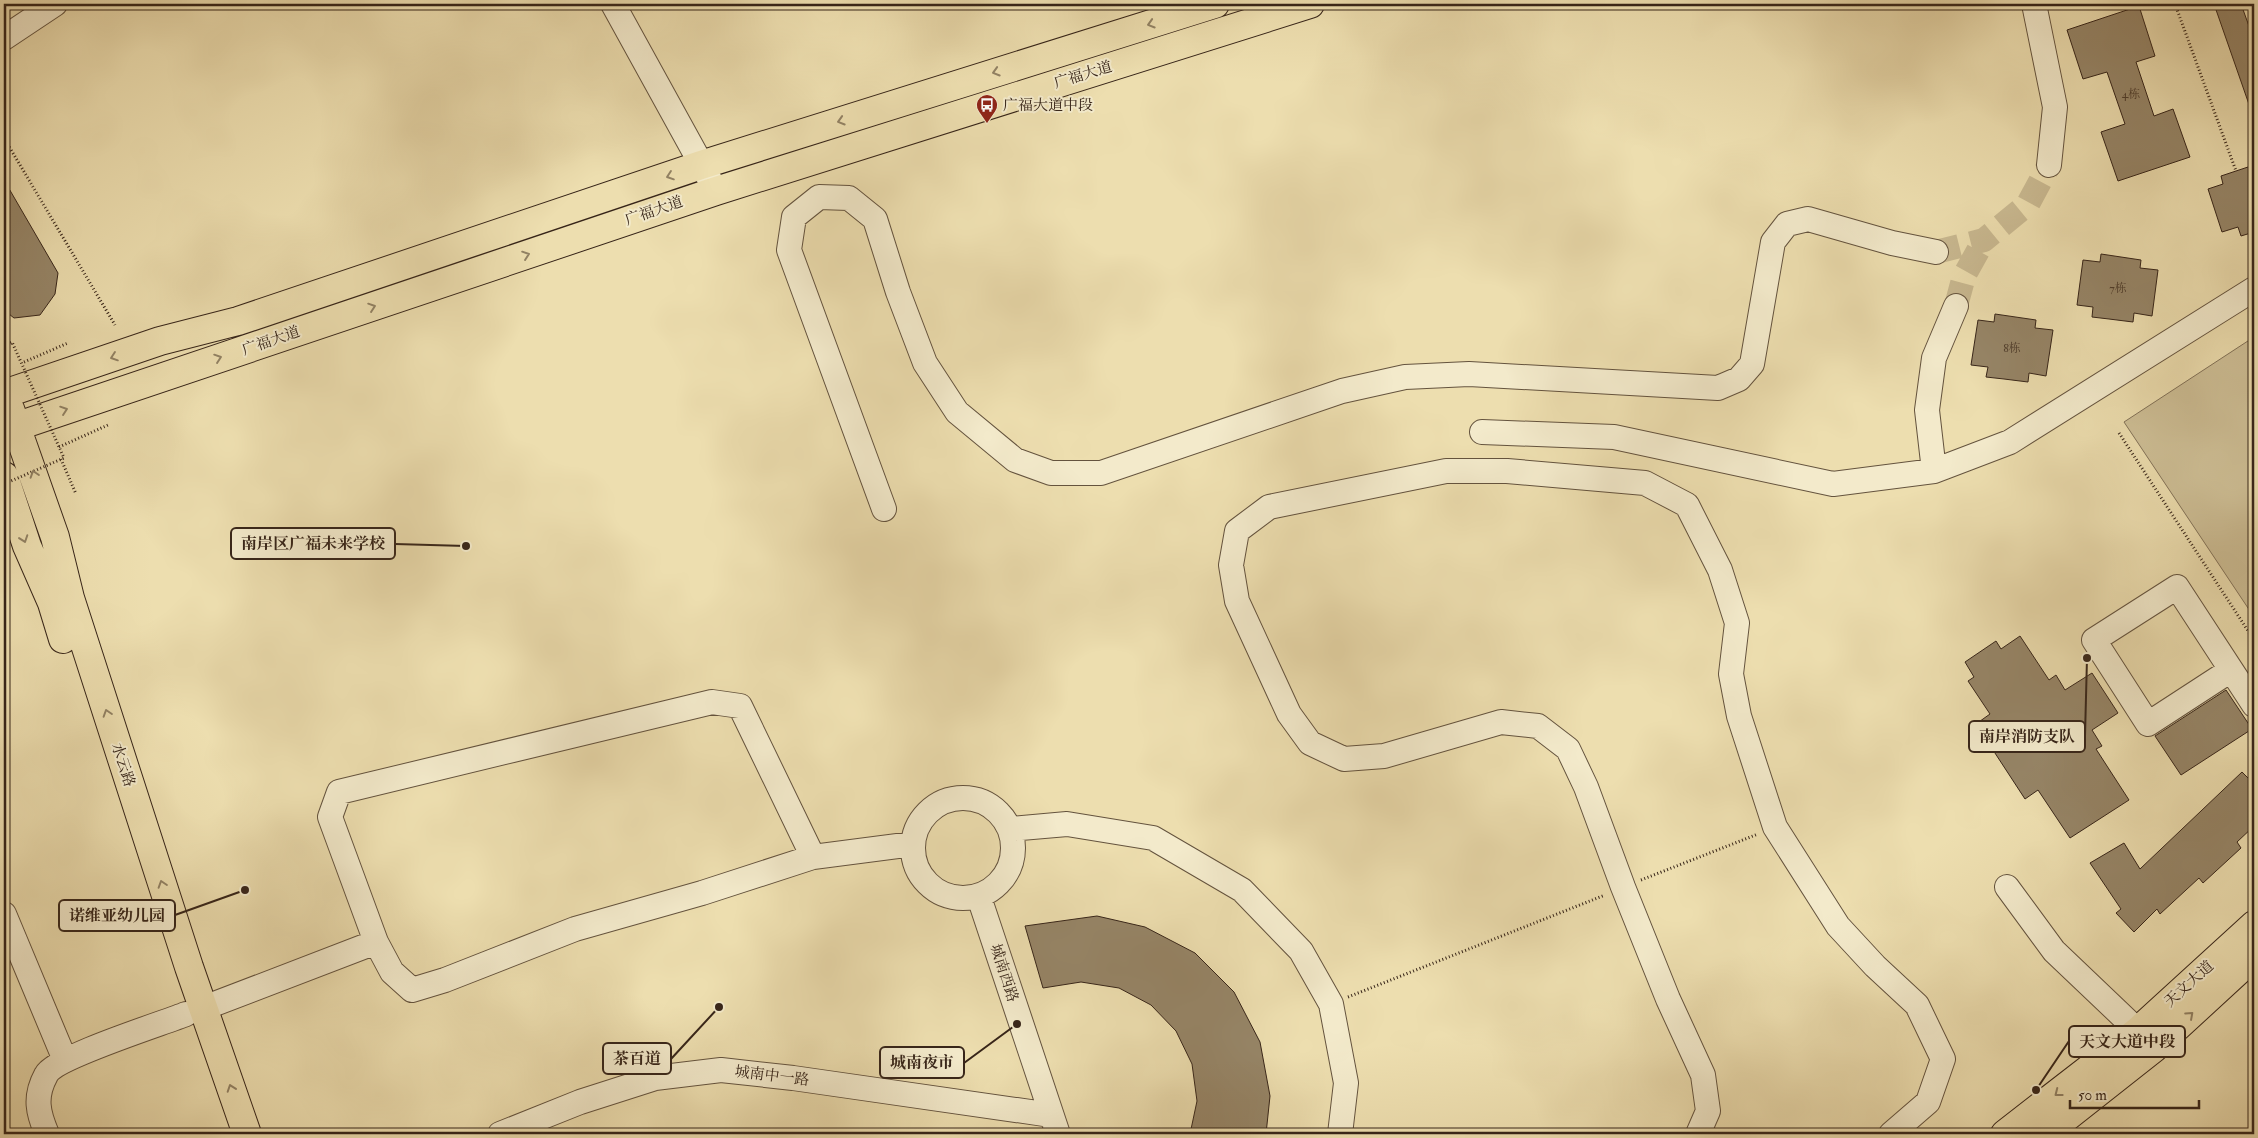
<svg xmlns="http://www.w3.org/2000/svg" width="2258" height="1138" font-family="'IM FELL Double Pica','Noto Serif SC',serif">
  <style>
    .green { fill: #cebf96; stroke: #827258 }
    .building { fill: #968567; stroke: #372519 }
    .lines { fill: none; stroke-linecap: round; stroke-linejoin: round }
    .minor-tunnel { stroke: #c9b991; stroke-width: 24; stroke-dasharray: 24 12; stroke-linecap: butt }
    .minor-casing { stroke: #64533e; stroke-width: 26 }
    .major-casing { stroke: #372519; stroke-width: 30 }
    .path { stroke: #372519; stroke-width: 3; stroke-dasharray: 1 2.5; stroke-linecap: butt }
    .minor { stroke: #f3eacb; stroke-width: 24 }
    .major { stroke: #eddeaf; stroke-width: 28 }
    .path-bridge { stroke: #372519; stroke-width: 3; stroke-dasharray: 1 2.5; stroke-linecap: butt }
    .oneway { stroke: #928264 }
    .labels { text-anchor: middle; dominant-baseline: central; stroke-width: 4; stroke-linejoin: round; paint-order: stroke }
    .number-label { font-size: 12px; fill: #4f3d2c }
    .street-label { font-size: 15px; fill: #372519; stroke: #f3eacb }
    .poi-label { font-size: 15px; fill: #372519; stroke: #f3eacb; text-anchor: start }
    .leader { fill: none; stroke: #372519; stroke-width: 2 }
    .callout-dot { fill: #372519; stroke: #f3eacb; stroke-width: 2 }
    .callout { fill: #f3eacb; stroke: #372519; stroke-width: 2 }
    .callout-label { font-size: 16px; text-anchor: middle; font-weight: bold; fill: #372519 }
  </style>
  <rect width="100%" height="100%" fill="#eddeaf"/>
  <filter id="stains"><feTurbulence type="fractalNoise" baseFrequency=".004" numOctaves="4"/><feColorMatrix values="0 0 0 0 .2 0 0 0 0 .09 0 0 0 0 .02 0 0 0 .5 -.17"/></filter>
  <radialGradient id="worn" r=".72"><stop offset=".6" stop-color="#630" stop-opacity="0"/><stop offset="1" stop-color="#630" stop-opacity=".3"/></radialGradient>
  <path class="green" d="M2254 337V617L2124 422Z"/>
  <path class="building" d="M2214 4H2241L2254 40V112L2252 113Z
    M2139 6 2155 56 2136 62 2154 116 2173 109 2190 157 2118 181 2101 132 2125 124 2107 72 2083 79 2067 30Z
    M2254 165V232L2241 236 2238 227 2222 232 2208 189 2223 184 2221 176Z
    M4 180 58 273 55 294 40 315 14 318 4 310Z
    M2101 254 2141 260 2140 268 2158 270 2152 316 2134 313 2133 322 2109 319 2092 317 2093 307 2077 305 2083 260 2100 262Z
    M1995 314 2036 320 2035 328 2053 330 2046 376 2029 373 2028 382 2004 379 1986 377 1988 367 1971 365 1978 320 1994 322Z
    M2020 636 2049 680 2056 675 2065 690 2092 673 2118 713 2092 730 2102 746 2096 749 2129 800 2070 838 2038 790 2025 799 1976 724 1990 714 1968 681 1974 677 1965 662 1996 641 2001 649Z
    M2226 690 2252 729 2181 775 2155 736Z
    M2242 772 2254 784V826L2237 842 2241 848 2203 883 2199 878 2160 914 2157 909 2134 932 2116 913 2121 909 2090 863 2124 843 2140 869Z
    M1097 916 1145 927 1195 953 1234 992 1260 1042 1270 1096 1266 1134H1190L1197 1101 1192 1064 1176 1031 1151 1005 1119 988 1081 982 1043 988 1025 926Z"/>
  <g class="lines">
    <path class="minor-tunnel" d="M1936 252 1984 240 2028 204 2049 165
      M1956 306 1964 276 1984 240"/>
    <g class="minor-casing">
      <path id="minor" d="M613 4 716 191
        M2034 4 2055 107 2049 165
        M4 38 55 4
        M1482 432 1614 437 1833 484 1934 471 2010 442 2254 289
        M1934 471 1927 410 1934 358 1956 306
        M884 509 789 250 794 217 819 197 849 198 875 219 898 292 925 363 957 412 1015 460 1051 473H1101L1342 391 1405 377 1469 374 1718 388 1739 379 1752 364 1773 242 1787 224 1808 219 1892 243 1936 252
        M2231 670 2148 724 2094 640 2177 587 2254 705
        M913 848a50 50 0 1 1 100 0a50 50 0 1 1-100 0Z
        M1010 829 1067 824 1153 838 1242 890 1301 951 1331 1004 1346 1083 1340 1134
        M813 857 740 706 712 702 339 792 330 817 376 942 392 972 412 990 445 980 575 929 702 893 813 857 913 844
        M2007 887 2054 951 2138 1031
        M979 897 1058 1134
        M4 914 65 1060
        M204 1008 376 942
        M47 1134C38 1113 34 1097 46 1075 55 1057 161 1024 186 1014
        M500 1134 580 1102 655 1078 721 1070 793 1078 1051 1115
        M1698 1134 1708 1111 1703 1075 1668 999 1623 887 1586 787 1568 749 1538 726 1501 722 1384 756 1344 759 1310 743 1289 714 1237 601 1231 565 1237 531 1269 507 1446 471H1507L1645 483 1687 505 1720 570 1737 623 1731 674 1739 716 1775 827 1838 926 1875 966 1917 1005 1943 1059 1928 1102 1891 1134"/>
    </g>
    <g class="major-casing">
      <path id="major" d="M4 394 160 341 238 321 701 165 1215 4
        M10 409 55 537 70 598 189 967 247 1134
        M4 433 18 426 716 191 1310 4
        M4 476 27 546 52 603 63 639
        M2005 1134 2138 1031 2254 925
        M2045 1134 2154 1048 2254 956"/>
    </g>
    <path class="path" d="M2175 4 2236 171
      M4 138 115 325
      M24 362 68 343
      M2119 433 2254 640
      M59 447 108 425
      M61 459 76 494
      M1641 880 1758 834
      M1348 997 1605 895"/>
    <use href="#minor" class="minor"/>
    <use href="#major" class="major"/>
    <path class="path-bridge" d="M4 346 12 342 64 458 4 484"/>
  </g>
  <defs><path id="oneway-chevron" d="M-2-3.5L2.5 0L-2 3.5" fill="none" stroke-width="1.6" stroke-linecap="round" stroke-linejoin="round" transform="scale(1.25)"/></defs>
  <g class="oneway">
    <use href="#oneway-chevron" transform="translate(1151 24) rotate(163)"/>
    <use href="#oneway-chevron" transform="translate(996 72) rotate(163)"/>
    <use href="#oneway-chevron" transform="translate(841 121) rotate(163)"/>
    <use href="#oneway-chevron" transform="translate(670 176) rotate(161)"/>
    <use href="#oneway-chevron" transform="translate(526 255) rotate(-19)"/>
    <use href="#oneway-chevron" transform="translate(372 307) rotate(-19)"/>
    <use href="#oneway-chevron" transform="translate(114 357) rotate(161)"/>
    <use href="#oneway-chevron" transform="translate(218 358) rotate(-19)"/>
    <use href="#oneway-chevron" transform="translate(64 410) rotate(-19)"/>
    <use href="#oneway-chevron" transform="translate(34 474) rotate(-108)"/>
    <use href="#oneway-chevron" transform="translate(24 539) rotate(71)"/>
    <use href="#oneway-chevron" transform="translate(107 713) rotate(-108)"/>
    <use href="#oneway-chevron" transform="translate(162 884) rotate(-108)"/>
    <use href="#oneway-chevron" transform="translate(2190 1015) rotate(-42)"/>
    <use href="#oneway-chevron" transform="translate(231 1088) rotate(-109)"/>
    <use href="#oneway-chevron" transform="translate(2058 1093) rotate(142)"/>
  </g>
  <defs>
    <g id="bus-pin" transform="scale(1.125)"><path d="M0 17L-7.5 6A9.5 9.5 0 1 1 7.5 6Z" fill="#8f2418" stroke="#f3eacb"/><path d="M-5-6H5V4H4V6H2V4H-2V6H-4V4H-5ZM-3.5-4V0h7V-4ZM-3.5 1.2v1.5H-2V1.2ZM2 1.2v1.5H3.5V1.2Z" fill="#fff"/></g>
  </defs>
  <g fill-rule="evenodd">
    <use href="#bus-pin" x="987" y="105"/>
  </g>
  <g class="labels">
    <g class="number-label">
      <text x="2131" y="94">4栋</text>
      <text x="2118" y="288">7栋</text>
      <text x="2012" y="348">8栋</text>
    </g>
    <g class="street-label">
      <text transform="translate(1083 75) rotate(-17)">广福大道</text>
      <text transform="translate(654 211) rotate(-19)">广福大道</text>
      <text transform="translate(271 341) rotate(-19)">广福大道</text>
      <text transform="translate(123 765) rotate(72)">水云路</text>
      <text transform="translate(1004 973) rotate(72)">城南西路</text>
      <text transform="translate(2189 984) rotate(-42)">天文大道</text>
      <text transform="translate(772 1076) rotate(7)">城南中一路</text>
    </g>
    <g class="poi-label">
      <text x="1003" y="105">广福大道中段</text>
    </g>
  </g>
  <path class="leader" d="M466 546L395 544M2087 658L2085 736M245 890L175 915M2036 1090L2069 1041M719 1007L671 1059M1017 1024L964 1063"/>
  <g class="callout-dot">
    <circle cx="466" cy="546" r="5"/>
    <circle cx="2087" cy="658" r="5"/>
    <circle cx="245" cy="890" r="5"/>
    <circle cx="2036" cy="1090" r="5"/>
    <circle cx="719" cy="1007" r="5"/>
    <circle cx="1017" cy="1024" r="5"/>
  </g>
  <g class="callout">
    <rect x="231" y="528" width="164" height="31" rx="5"/>
    <rect x="1969" y="721" width="116" height="31" rx="5"/>
    <rect x="59" y="900" width="116" height="31" rx="5"/>
    <rect x="2069" y="1026" width="116" height="31" rx="5"/>
    <rect x="603" y="1043" width="68" height="31" rx="5"/>
    <rect x="880" y="1047" width="84" height="31" rx="5"/>
  </g>
  <g class="callout-label">
    <text x="313" y="549">南岸区广福未来学校</text>
    <text x="2027" y="742">南岸消防支队</text>
    <text x="117" y="921">诺维亚幼儿园</text>
    <text x="2127" y="1047">天文大道中段</text>
    <text x="637" y="1064">茶百道</text>
    <text x="922" y="1068">城南夜市</text>
  </g>
  <rect width="2258" height="1138" fill="none" stroke="#eddeaf" stroke-width="20"/>
  <rect x="5" y="5" width="2248" height="1128" fill="none" stroke="#372519" stroke-width="2.5"/>
  <rect x="10" y="10" width="2238" height="1118" fill="none" stroke="#372519"/>
  <path d="M2070 1100v8h129v-8" fill="none" stroke="#372519" stroke-width="2.5"/>
  <text x="2078" y="1100" font-size="15" fill="#372519" stroke="#f3eacb" stroke-width="4" paint-order="stroke">50 m</text>
  <rect width="100%" height="100%" filter="url(#stains)"/>
  <rect width="100%" height="100%" fill="url(#worn)"/>
</svg>
